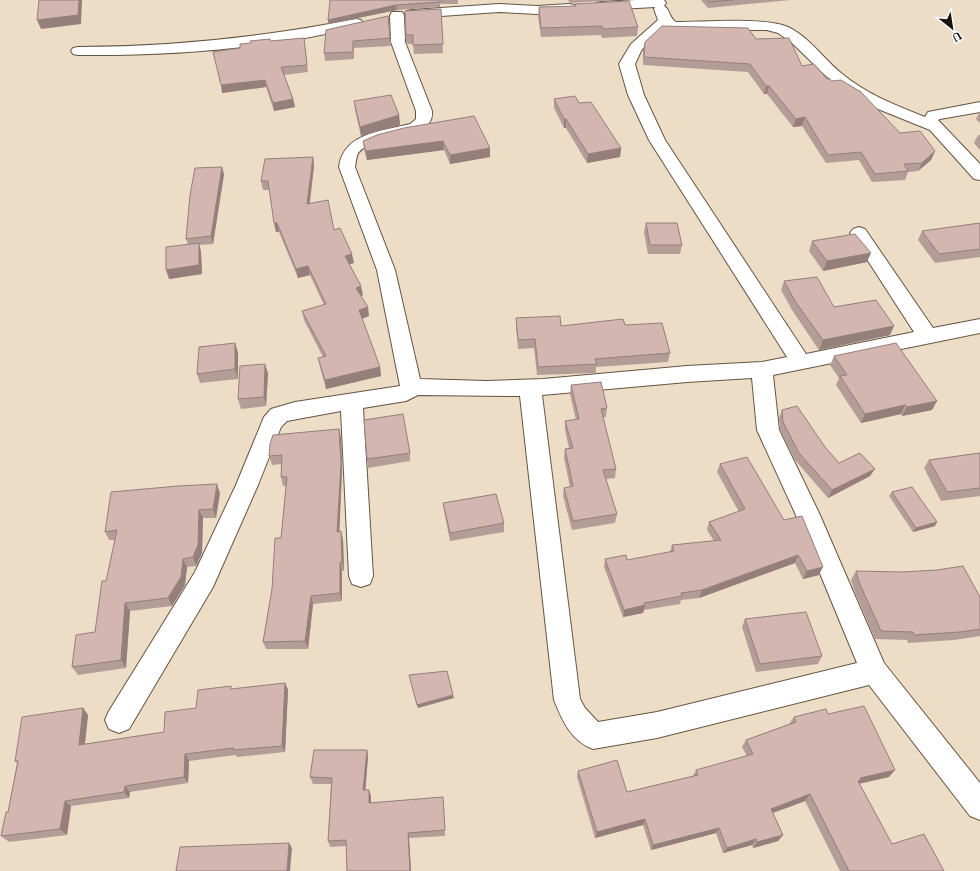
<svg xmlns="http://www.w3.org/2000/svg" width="980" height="871" font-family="Merriweather,serif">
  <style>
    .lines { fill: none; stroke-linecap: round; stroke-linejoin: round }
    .street-casing { stroke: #635542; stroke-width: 2 }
    .street { fill: #fff; fill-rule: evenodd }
    .wall { fill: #b59d97 }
    .shaded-wall { fill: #947f7b }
    .building { fill: #d3b6b0; stroke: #947f7b }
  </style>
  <rect width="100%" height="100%" fill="#eddcc6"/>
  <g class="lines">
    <g class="street-casing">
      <path id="street" d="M636 0H664L666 3 664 6C670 9 669 18 676 22 704 22 765 17 788 27 809 37 824 59 841 73 866 94 895 105 925 117L928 112 980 102V112L940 119 938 120 980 164V180L974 179 930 130 878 109 849 94 825 75 791 42 778 33 767 30H673L666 28 642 49 635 64 644 95 665 140 806 354 914 332 850 233 853 229 859 227 865 229 933 328 980 319V333L773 375 779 430 819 513 884 663 980 783V820L970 816 869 685 657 738 593 749C571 741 562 720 554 700L520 396 418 395 406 401 363 408 373 576 370 584 361 587 352 584 349 576 341 411 287 421 281 427 258 485 213 587 129 729 119 733 109 729 105 720 109 711 195 572 236 485 264 417 271 409 295 402 400 386 377 270 339 167C343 133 382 131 410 124L416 119V111L391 42 390 15 392 12H402L404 15 405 42 432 111C435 142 375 134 359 152 356 156 356 162 355 167L395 270 420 379 486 381 543 379 687 366 762 362 787 357 649 140 628 95 619 64 631 44 658 20 654 9 655 7 601 10 596 9 594 6 596 3 601 2ZM752 378 757 430 795 513 857 663 657 712 598 722 585 708 580 699 542 395 687 382Z
        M499 4 537 6 569 4 574 5 576 8 574 11 569 12 537 14 499 12 412 18 407 17 405 14 407 11 412 10Z
        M356 19 361 20 363 23 361 26C269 49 173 56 78 55L73 54 71 51 73 48 78 47C172 47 264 37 356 19Z"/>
    </g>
    <use href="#street" class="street"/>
  </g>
  <path class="wall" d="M330 0H458V4H440V7L397 10 328 24V20Z
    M568 0H613L570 3Z
    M701 0H790L708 8Z
    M575 4 638 27 637 36 602 38 601 35 541 37 538 16 539 7 575 6Z
    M441 9 443 53 414 54 413 44H408L406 42 405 11Z
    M388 16 391 46 354 48V59L325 61 324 53Z
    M304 38 308 72 284 75 293 99 295 107 274 111 266 87 222 93 271 41Z
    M756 39 802 66 827 79 832 81 900 133 935 151 931 160 918 171 908 172 905 180 872 182 859 160 826 163 802 126 793 127 767 94H764L748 72 643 65V50L645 42Z
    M554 99 579 103 621 148 620 157 587 163 566 128H564L554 108Z
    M354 101 399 115 400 125 361 136 355 110Z
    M980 111V123L976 119Z
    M404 128 490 157 450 164 444 150 367 160 364 150 363 141Z
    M978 135H980V150L974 143Z
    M313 157 314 166 310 203 334 230 354 263 350 264 363 295 361 296 369 316 362 319 380 367 381 376 326 389 320 367 318 358 323 357 304 320 302 311 324 305 310 275 298 278 279 232H276L269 190H263L261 181Z
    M224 174 213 244 199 245 201 252 202 274 169 279 188 244 186 239Z
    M646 223 682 245 680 254H648L644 232Z
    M980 223V257L935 263 918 240 922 231Z
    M812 241 867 262 823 271 809 251Z
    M784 281 834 307 890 335 819 350 792 310 781 290Z
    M516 318 561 326 625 325 670 353 668 362 596 367V373L537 375 534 348 518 349 516 326Z
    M235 343 238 353V379L200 383 197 374Z
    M834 356 932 410 902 416 901 414 861 423 836 385 839 378 830 365Z
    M268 373 266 406 241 409 238 399Z
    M571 385 607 408 606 417H603L616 469 615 478 606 479 617 514 615 523 572 530 563 496 564 488 570 487 564 458 565 449 569 448 565 430V421L576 420 570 394Z
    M782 410 825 447 839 463 870 476 828 498 795 460 780 430 779 418Z
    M339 429 341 438 342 471 339 532 341 531 343 540 344 571H342V601L313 604 308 649H266L263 642 281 538 286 486H283L281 477V464L272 465 269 456Z
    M980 452V496L941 501 924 468 929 460 979 453Z
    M410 453V461L368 468 367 459Z
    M720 464 784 520 819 575 803 579 795 563 699 598 681 600 680 604 644 610 643 613 623 617 604 567 605 559 627 560 670 552 672 545 714 541 707 530 709 522 739 512 717 472Z
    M892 492 935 526 913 532 889 496Z
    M220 493 216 518H203L202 553 196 566 187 567 185 585 172 606 130 611 126 668 78 675 72 667 95 632 115 540H109L105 532Z
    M443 503 504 523V532L450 541 444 511Z
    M856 571 980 597V636L954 640 908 643 907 640 875 639 854 590 851 580Z
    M745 619 822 656 818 664 756 672 742 627Z
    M285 683 288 690 285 752 237 757 236 755 189 761 188 783 130 792 129 798 71 806 67 835 9 842 1 836 8 812 17 763 15 761 83 708 88 715 85 744 164 732 233 689Z
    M828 714 889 777 859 784 892 844 944 871H840L805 801 773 813 783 835 778 841 753 848 752 845 723 853 716 833 651 850 643 825 595 838 577 777 578 771 627 792 693 776 696 770 747 756 742 747 746 740 789 724 794 717Z
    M367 750 368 757 365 790 371 796V803L443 797 445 836 409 838 411 871H347L346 846 330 847 328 841 331 784H313L310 777Z"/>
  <path class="shaded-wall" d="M79 0H82L81 24 41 29 37 20Z
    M396 5 397 10 328 24V20Z
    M265 80 266 87 222 93 221 85Z
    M766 86H769L767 94H764Z
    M293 99 295 107 274 111 273 103Z
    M399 115 400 125 361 136 360 127Z
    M805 117 802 126 793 127 796 119Z
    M564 119H566V128H564Z
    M443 141 444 150 367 160 366 151Z
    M490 148V157L450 164V155Z
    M621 148 620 157 587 163 588 154Z
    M935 151 931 160 918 171 922 163Z
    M313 157 314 166 308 213 307 204Z
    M222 167 224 174 213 244 211 236Z
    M274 223H277L279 232H276Z
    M199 243 201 252 202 274 169 279 166 270Z
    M871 253 867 262 823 271 827 261Z
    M352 254 354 263 347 265 345 256Z
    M308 266 310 275 298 278 296 269Z
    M361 286 363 295 358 297 356 288Z
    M368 307 369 316 361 319 359 310Z
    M894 326 890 335 819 350 823 340Z
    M235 343 238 353V379L235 369Z
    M265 364 268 373 266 406 264 397Z
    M380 367 381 376 326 389 325 380Z
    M937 401 932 410 902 416 907 407Z
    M905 405 901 414 861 423 865 414Z
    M339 429 341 438 342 471 339 540 337 532Z
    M875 469 870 476 828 498 832 490Z
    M217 484 220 493 216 518 213 509Z
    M199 510 203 518 202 553 196 566 193 557Z
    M937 522 935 526 913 532 916 528Z
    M341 531 343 540 344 571 342 562Z
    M798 555 795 563 699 598 702 590Z
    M183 559 187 567 185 585 172 606 168 598Z
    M340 562 342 571V601L340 593Z
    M823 567 819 575 803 579 807 571Z
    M311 596 313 604 308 649 305 641Z
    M125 603 130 611 126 668 121 660Z
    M645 605 643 613 623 617 624 610Z
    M285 683 288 690 285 752 282 746Z
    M453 695 454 698 418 708 417 705Z
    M83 708 88 715 84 751 79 745Z
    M367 750 368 757 365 796 363 790Z
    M185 754 189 761 188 783 184 777Z
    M895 770 889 777 857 784 852 787 860 778Z
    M125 786 130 792 129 798 124 792Z
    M369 790 371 796V809L369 803Z
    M810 794 805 801 767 815 771 809Z
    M65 801 71 806 67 835 60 829Z
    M645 819 643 825 595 838 597 832Z
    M719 828 716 833 651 850 653 845Z
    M408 833 409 838 411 871H410Z
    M783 835 778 841 753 848 757 842Z
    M756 839 752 845 723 853 727 848Z
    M289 843 292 848 290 871H287Z"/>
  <path class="building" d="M39 0H79L78 15 37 20Z
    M330 0H440V2L396 5 328 20Z
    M707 0H733L709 2Z
    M629 1 638 27 603 29 602 26 541 28 539 7 576 6 575 4Z
    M441 9 443 44 413 45V35H407L406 33 405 11Z
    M388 16 390 38 353 41V52L324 53 326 30Z
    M662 26 748 28 756 39 789 38 802 66 814 64 827 79H830L832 81 841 80 861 92 900 133 920 131 935 151 922 163 904 164 908 171 875 174 861 152 828 155 805 117 796 119 769 86H766L750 64 644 57 645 42Z
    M304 38 307 65 281 67 293 99 273 103 265 80 221 85 213 52 240 48V44L251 43 250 41 270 39 271 41Z
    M391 95 399 115 360 127 354 101Z
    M575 96 579 103 591 102 621 148 588 154 566 119H564L554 99Z
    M474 116 490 148 450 155 443 141 366 151 363 141 377 135 404 128Z
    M313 157 307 204 328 200 334 230 340 228 352 254 345 256 361 286 356 288 368 307 359 310 380 367 325 380 318 358 326 356 302 311 326 304 308 266 296 269 277 223H274L268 181H261L265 159Z
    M222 167 211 236 186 239 190 195 195 168Z
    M646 223H677L682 245H650Z
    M980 223V249L939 254 922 231Z
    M855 234 871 253 827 261 812 241Z
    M199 243V265L166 270V247Z
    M817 277 834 307 876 300 894 326 823 340 795 301 784 281Z
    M560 316 561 326 623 319 625 325 662 323 670 353 595 359 597 364 538 367 535 339 518 340 516 318Z
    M235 343V369L197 374 199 347Z
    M896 343 937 401 907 407 905 405 865 414 840 376 847 375 834 356Z
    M265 364 264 397 238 399 240 366Z
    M601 382 607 408 601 409 616 469 603 470 617 514 573 521 564 488 573 486 565 449 573 448 565 421 579 419 571 385Z
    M797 406 825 447 839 463 860 453 875 469 832 490 799 453 783 422 782 410Z
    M403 414 410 453 367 459 364 420Z
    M339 429 341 463 337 532 341 531 342 562H340V593L311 596 305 641 263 642 272 589 275 538H281L287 477H281L282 455 269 456 270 444 273 435Z
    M980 453V488L947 492 929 460Z
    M747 457 784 520 802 516 823 567 807 571 798 555 702 590 681 593 682 596 644 603 645 605 624 610 605 559 626 555 627 560 674 551 672 545 721 540 709 522 745 509 720 464Z
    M217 484 213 509 199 510 198 545 193 557 183 559 181 577 168 598 125 603 121 660 72 667 76 635 95 632 102 581H106L117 530 105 532 111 492 178 486Z
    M912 487 937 522 916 528 892 492Z
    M496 494 504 523 450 533 443 503Z
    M963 566 980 597V629L960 632 914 635 913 632 881 631 859 582 856 571 902 572 937 570Z
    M806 612 822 656 760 664 745 619Z
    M447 671 453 695 417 705 409 675Z
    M285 683 282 746 233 750V748L185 754 184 777 125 786 124 792 65 801 60 829 1 836 6 812H8L18 761H15L22 717 83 708 79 745 164 732 165 712 196 708 198 690 231 686V689Z
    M864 706 895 770 860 778 861 780 858 781 892 844 924 834 944 871H849L810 794 771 809 783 835 757 842 756 839 727 848 719 828 653 845 645 819 597 832 578 771 617 760 627 792 698 775 696 770 753 754 746 740 796 722 794 717 826 709 828 714Z
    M314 750H367L363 790H369V803L443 797 445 830 408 833 410 871H347L346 840 328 841 332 778 310 777Z
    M289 843 287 871H176L180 847Z"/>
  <g transform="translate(952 28) rotate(150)" stroke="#ffffff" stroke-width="3" paint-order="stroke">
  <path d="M0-3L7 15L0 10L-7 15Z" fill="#18120b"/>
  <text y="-6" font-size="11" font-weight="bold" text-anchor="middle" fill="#18120b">U</text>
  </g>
</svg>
